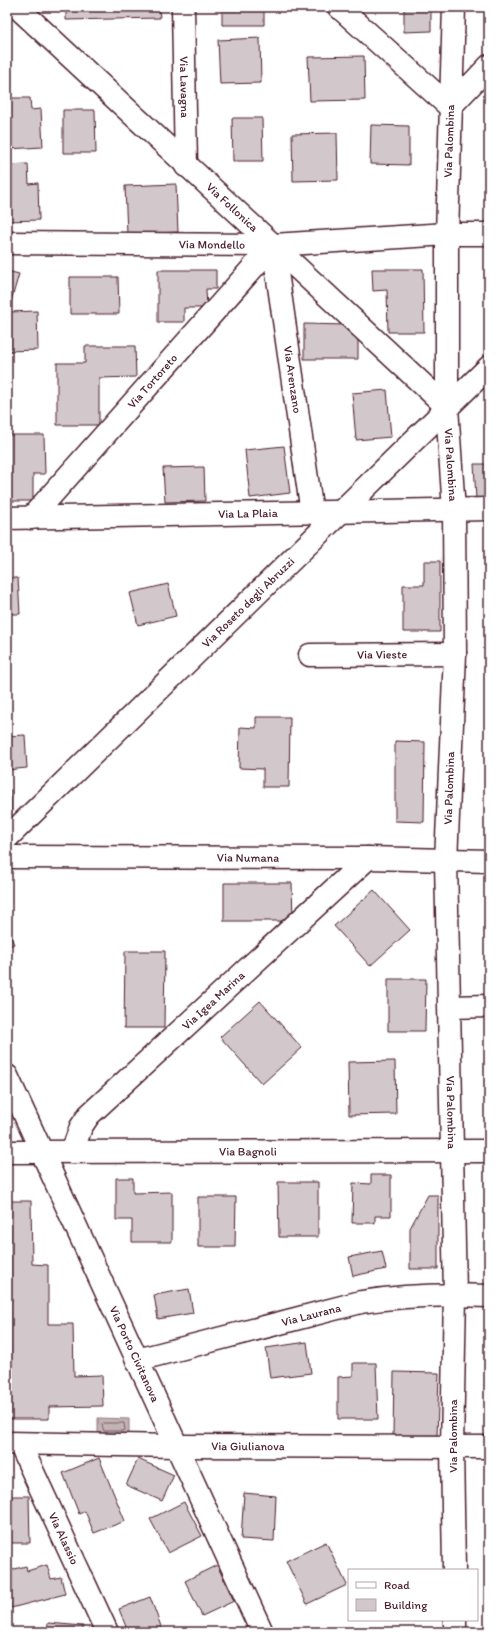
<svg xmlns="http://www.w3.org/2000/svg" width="496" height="1639" font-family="Itim,sans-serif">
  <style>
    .water { fill: #c1b3b6; stroke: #91787e }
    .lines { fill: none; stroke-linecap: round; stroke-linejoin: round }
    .shore { stroke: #7a5a63; stroke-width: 1 }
    .building { fill: #d2c7cb; stroke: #4a1f2b }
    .minor-casing { stroke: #4a1f2b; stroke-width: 25 }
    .minor { stroke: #fff; stroke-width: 22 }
    .labels { text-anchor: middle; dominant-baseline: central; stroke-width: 3; stroke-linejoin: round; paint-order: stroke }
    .street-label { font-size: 12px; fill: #4a1f2b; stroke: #fff }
  </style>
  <rect width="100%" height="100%" fill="#fff"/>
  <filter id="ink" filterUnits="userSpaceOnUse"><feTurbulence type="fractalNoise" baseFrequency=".025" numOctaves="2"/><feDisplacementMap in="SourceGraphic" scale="8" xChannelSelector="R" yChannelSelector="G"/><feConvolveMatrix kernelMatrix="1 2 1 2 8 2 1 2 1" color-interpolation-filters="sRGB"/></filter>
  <g filter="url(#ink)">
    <path class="water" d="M98 1418 129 1419V1436L98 1435Z"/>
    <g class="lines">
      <path class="shore" d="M104 1423H124L125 1430 123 1431H104L102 1425Z"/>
    </g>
    <path class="building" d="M66 7H159L160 18 66 20Z
      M222 7H264V25H222Z
      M404 7H431V31L404 32Z
      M260 38 261 83 220 84 218 40Z
      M364 56 365 100 310 101 308 57Z
      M7 98H30L31 110 41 109 43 147 7 149Z
      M63 110H95L96 153H63Z
      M232 118H262L263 161H233Z
      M371 125 409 126V165L370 164Z
      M337 133 338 180 293 181 292 134Z
      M28 164 29 184 38 183 39 220 7 221V165Z
      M176 184 178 232 127 234 125 186Z
      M372 269H423L424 332H388L387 290 373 291Z
      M158 270H216V289H206L207 308H184V322H158Z
      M7 271 19 274 8 312 37 311 38 350 7 351Z
      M70 277H118L119 314H70Z
      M489 305V314L485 310Z
      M304 324 347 325 358 337V359H304Z
      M85 346H135L136 377 99 378V425H57V363H85Z
      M387 390 391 437 356 440 352 393Z
      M7 435H44L45 474H33V501H7Z
      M284 446 290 493 250 498 245 450Z
      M474 464H489V498L476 499Z
      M204 467 205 501 165 502 163 468Z
      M424 561H440V632H403V585H424Z
      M7 578H18L20 614H7Z
      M168 584 176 616 138 625 130 593Z
      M7 645H10L8 704H7Z
      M256 717H290L289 787H263V769L239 768 240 727 256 728Z
      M25 735 27 768 7 770V736Z
      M395 741 425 742 424 822 395 821Z
      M7 790H11V816H7Z
      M224 883H292L293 921H224Z
      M374 890 410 930 370 966 334 926Z
      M7 929 14 944 7 947Z
      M489 931V986L486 932Z
      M125 951H165L164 1028H124Z
      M388 979H426L425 1031H388Z
      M260 1001 302 1048 262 1084 220 1037Z
      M395 1061 396 1114 349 1115 348 1062Z
      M371 1175H391V1216H375V1223H352L353 1183 371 1184Z
      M116 1178H133V1193L172 1192V1242H132V1220H116Z
      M278 1182H318V1237H279Z
      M428 1195H438V1269H410V1228Z
      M198 1197H236L235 1247H198Z
      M7 1201H31L32 1264 48 1265V1324H73L74 1376 102 1375 103 1406 49 1407V1419H7Z
      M382 1251 386 1269 353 1276 349 1257Z
      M189 1289 193 1313 158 1319 154 1295Z
      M307 1342 311 1373 270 1378 266 1348Z
      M353 1363H376L378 1419H338V1377L353 1376Z
      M394 1372 439 1373 437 1437 393 1436Z
      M99 1458 125 1521 94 1533 85 1511 79 1514 63 1473Z
      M138 1459 174 1475 162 1501 126 1485Z
      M244 1493 276 1496 274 1541 241 1539Z
      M7 1496H29L30 1543H7Z
      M184 1502 202 1536 168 1553 150 1519Z
      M326 1542 347 1585 307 1604 286 1561Z
      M47 1565 51 1579 61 1577 65 1594 11 1608 7 1592V1571L26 1566 27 1571Z
      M217 1565 234 1601 202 1616 185 1581Z
      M150 1597 162 1629 154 1632H128L119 1609Z
      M48 1623 83 1626V1632H47Z"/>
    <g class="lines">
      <g class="minor-casing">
        <g id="minor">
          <path id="s1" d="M17 7 447 407"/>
          <path id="s2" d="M183 7 186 166"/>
          <path d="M339 7 450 107 489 66"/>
          <path id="s3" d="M454 7 447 234V407L454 511 455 654 446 861 455 1294 452 1447 454 1570"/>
          <path id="s4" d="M7 243 273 245 447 234H489"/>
          <path id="s5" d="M273 245 312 513"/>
          <path id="s6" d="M7 518 489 509"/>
          <path id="s7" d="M31 518 273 245"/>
          <path id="s8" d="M310 655 455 654"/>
          <path id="s9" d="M7 838 489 367"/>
          <path id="s10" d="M7 857 368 858 489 861"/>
          <path d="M450 1007 489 1006"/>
          <path id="s11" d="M7 1076 262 1632"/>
          <path id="s12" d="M7 1152 489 1151"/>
          <path id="s13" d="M72 1152 81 1127 89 1115 368 858"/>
          <path id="s14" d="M137 1360 361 1302C404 1295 446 1294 489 1296"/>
          <path id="s15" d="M7 1443 176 1446 489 1447"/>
          <path id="s16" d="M20 1444 107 1632"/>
          <path d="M455 1620V1632"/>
        </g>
      </g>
      <use href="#minor" class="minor"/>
    </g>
  </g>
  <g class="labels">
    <g class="street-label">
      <text stroke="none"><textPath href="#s2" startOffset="80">Via Lavagna</textPath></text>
      <text transform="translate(449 141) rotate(-88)">Via Palombina</text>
      <text stroke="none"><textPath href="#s1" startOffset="294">Via Follonica</textPath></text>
      <text stroke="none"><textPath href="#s4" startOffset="205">Via Mondello</textPath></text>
      <text stroke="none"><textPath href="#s5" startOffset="136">Via Arenzano</textPath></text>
      <text stroke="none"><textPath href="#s7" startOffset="183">Via Tortoreto</textPath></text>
      <text stroke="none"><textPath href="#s3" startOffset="458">Via Palombina</textPath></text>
      <text stroke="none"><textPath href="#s6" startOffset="241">Via La Plaia</textPath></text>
      <text stroke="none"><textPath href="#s9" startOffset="337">Via Roseto degli Abruzzi</textPath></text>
      <text stroke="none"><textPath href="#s8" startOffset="72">Via Vieste</textPath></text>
      <text transform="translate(449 788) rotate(-88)">Via Palombina</text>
      <text stroke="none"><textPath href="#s10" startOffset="241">Via Numana</textPath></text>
      <text stroke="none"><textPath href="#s13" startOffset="210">Via Igea Marina</textPath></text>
      <text stroke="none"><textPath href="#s3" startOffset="1106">Via Palombina</textPath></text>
      <text stroke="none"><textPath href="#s12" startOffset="241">Via Bagnoli</textPath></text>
      <text stroke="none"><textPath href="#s14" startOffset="180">Via Laurana</textPath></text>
      <text stroke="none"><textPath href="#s11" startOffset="306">Via Porto Civitanova</textPath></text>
      <text transform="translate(453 1436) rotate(-90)">Via Palombina</text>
      <text stroke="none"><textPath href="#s15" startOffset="241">Via Giulianova</textPath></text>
      <text stroke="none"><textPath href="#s16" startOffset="104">Via Alassio</textPath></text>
    </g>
  </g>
  <rect width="496" height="1639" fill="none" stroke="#fff" stroke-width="24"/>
  <rect x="12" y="12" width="472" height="1615" fill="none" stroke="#4a1f2b" stroke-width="1.5" filter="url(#ink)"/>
  <rect x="348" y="1569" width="130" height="52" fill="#ffffff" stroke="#b7a5aa"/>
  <rect x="356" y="1582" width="20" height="6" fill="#ffffff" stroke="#b7a5aa"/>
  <text x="384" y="1589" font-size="12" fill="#4a1f2b">Road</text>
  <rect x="356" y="1599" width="20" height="12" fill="#d2c7cb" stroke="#b7a5aa"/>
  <text x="384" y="1609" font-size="12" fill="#4a1f2b">Building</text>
</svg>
